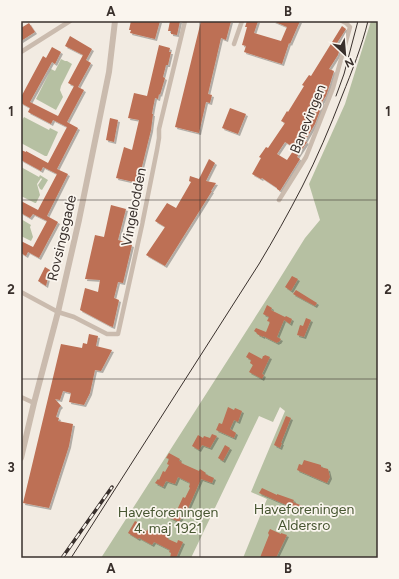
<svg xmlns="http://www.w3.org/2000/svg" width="399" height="579" font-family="Figtree,sans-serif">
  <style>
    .green { fill: #b6c0a2 }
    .building { fill: #bd7054; fill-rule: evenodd; filter: url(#shadow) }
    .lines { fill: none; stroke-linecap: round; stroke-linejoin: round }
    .minor { stroke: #cabbae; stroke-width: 4.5 }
    .tertiary { stroke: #cabbae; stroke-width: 6 }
    .tram { stroke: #39302c; stroke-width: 1 }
    .rail-casing { stroke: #39302c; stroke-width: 3.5 }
    .rail { stroke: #faf5ee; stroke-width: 2; stroke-dasharray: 6; stroke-linecap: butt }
    .grid { fill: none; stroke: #39302c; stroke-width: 1; stroke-opacity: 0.55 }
    .labels { text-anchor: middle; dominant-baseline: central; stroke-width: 3.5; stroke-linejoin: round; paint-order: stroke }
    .street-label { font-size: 14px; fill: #39302c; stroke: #faf5ee }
    .park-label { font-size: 14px; fill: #475631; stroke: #faf5ee }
    .neatline { fill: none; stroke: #39302c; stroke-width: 1.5 }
    .grid-label { font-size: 13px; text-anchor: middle; font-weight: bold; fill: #39302c }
  </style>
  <defs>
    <filter id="shadow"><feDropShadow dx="2" dy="2" stdDeviation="0" flood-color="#0004"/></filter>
  </defs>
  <rect width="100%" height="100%" fill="#f2ebe2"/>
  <path class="green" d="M371 21H378V558H243L267 499 251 492 285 411 280 407 273 422 259 416 191 558H101L272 291 305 238 320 220 309 184 345 104Z
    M61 59 65 61H67L72 64 61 86 60 90 63 97 56 110 36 99 51 69 55 71Z
    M24 117 49 130 50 128 58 132 47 156H45L21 143V122Z
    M21 167 39 177 40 175 48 180 42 190 40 189 38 185 42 179 41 178 37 184 40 195 36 203H35L21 196Z
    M21 219 31 225 30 227 33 237 31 241 21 236Z"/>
  <path class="building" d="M131 21H160L155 39 130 33 131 30H129Z
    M170 21H180L177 35 171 34V31H168Z
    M201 21H231L226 40 221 38 208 94 212 95 210 103 206 102 199 133 175 127Z
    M247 21H258L254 33 281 41 287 27 273 21H300L290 44 289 43 282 64 244 52 246 46 242 45 247 27H245Z
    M29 23 35 32 21 41V28Z
    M342 26 346 29 337 43 341 45 338 55 329 69 334 71 329 87 326 96 322 102 323 103 315 124 305 141 307 142 297 157 300 159 280 191 277 189V188L262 178 261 179 252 174 261 158 259 157 266 147 268 148 285 123 281 121 287 111 288 112 304 86 302 85 309 75 311 76ZM285 142 295 148 287 160 277 154Z
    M70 36 92 49 86 60 91 63 78 87 84 90 67 122 78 128 57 169 68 174 47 216 58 222 39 258 28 252 26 256 21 253V241L33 247 47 221 33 214 30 218 21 213V201L38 210 57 174 43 167 41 171 21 160V150L26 152V151L48 163 67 127 53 120 51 124 28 112 30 108 21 103V97L43 56 46 58 52 47 61 52 55 64 52 62 30 102 58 116 74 86 68 83 83 55 65 46Z
    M159 45 170 48 169 52H171L168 65H166L163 77 165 78 160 95 159 94 158 99 155 98 153 108 152 114H153L151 130 138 183 116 178 124 147 132 150 139 120 128 118 134 93 147 96Z
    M230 108 246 114 238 134 222 128Z
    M110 118 118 120 114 142 106 140Z
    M209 159 215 163 206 181 216 183 211 191H212L165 266 146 255 165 227 155 221 167 203 176 208 191 182 189 181 190 176 199 179Z
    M111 205 126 209 118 240 129 243V244L132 245 123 283 118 282 114 298 119 300 113 327 110 326 80 310 85 288 98 292 100 280 85 279 95 235 104 237Z
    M45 267 50 270 46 286 38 281Z
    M292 276 298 279 291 291 285 287Z
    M296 290 317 303 315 306 293 294Z
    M267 305 272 308 271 310 285 317 286 316 292 319 290 324 284 320 277 337 281 339 279 342H278L277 343 263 336V337L257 334V333L254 331 256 328 266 332 270 322 267 321 269 317 263 314Z
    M306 318 311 320 304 337 297 335 300 325 303 326Z
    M89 334 98 336 96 346 112 350 101 371 95 370 90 393 84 405 69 402 71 393 63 391 60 400 55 399 61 406 59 408 56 417 59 418 58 421 73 424 69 446 49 508 23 503 61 344 82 348 83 343 87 344Z
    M249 352 262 359 263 356H264L265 355 270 357 262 374 264 375 262 379 249 372 253 365 250 363 251 360 246 357Z
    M228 407 234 410 235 408 242 411 238 422 234 420 230 429 236 433 234 438 216 430 219 423 222 424Z
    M286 416 291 418 281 443H282L280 448 274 445Z
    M212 434 217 436 210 448 202 445 199 450 192 446 198 435 203 438 204 436 210 438Z
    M225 445 230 448 223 461 218 458Z
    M169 453 180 459 179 461 182 462 181 463 199 471 200 469 206 473 205 474 214 478 212 483 201 479 191 502 186 513 184 512 179 522 168 517 170 513 169 512 172 508 177 510 183 497 185 498 190 488 189 487 190 483 178 477 175 484 166 481 163 487 155 483 158 479 159 480 163 471 165 472 169 465 167 464 169 459 166 458Z
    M304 460 321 465V467L328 469 330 477 327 483 297 470 299 464 302 465Z
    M262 488 277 495V494L294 500 293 502 305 507 302 512 259 493Z
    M135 521 139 523 138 527 147 531 148 529 152 531 153 529 167 536 166 537 168 538V539L177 543 178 540 183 542 176 558H170L171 553 169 552 170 550 154 542 152 545 139 538 138 539 128 533Z
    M270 529 281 534V533L287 535 276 558H260L261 555 269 535 268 533Z"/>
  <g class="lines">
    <path class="minor" d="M234 44 242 21
      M21 52 70 21
      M279 200 306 157 333 88 350 27 346 23 342 21
      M21 292 58 312 74 317 107 334H118L142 225 157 150 159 138V129L185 21
      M21 397 34 403"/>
    <path class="tertiary" d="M21 458 34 403 58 312 79 220 109 72 115 21"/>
    <path class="tram" d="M336 96 344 74 358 21
      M71 558 259 264C274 239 288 214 302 187 317 158 330 127 342 96 352 71 362 46 368 21"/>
    <g class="rail-casing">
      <path id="rail" d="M62 558 112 487"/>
    </g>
    <use href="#rail" class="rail"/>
  </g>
  <path class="grid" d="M200 21V558M21 200H378M21 379H378"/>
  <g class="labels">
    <g class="street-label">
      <text transform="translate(308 119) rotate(-68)">Banevingen</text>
      <text transform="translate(134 207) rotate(-79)">Vingelodden</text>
      <text transform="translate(62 238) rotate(-77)">Rovsingsgade</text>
    </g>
    <g class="park-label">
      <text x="304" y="509">Haveforeningen<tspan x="304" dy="16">Aldersro</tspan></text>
      <text x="168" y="512">Haveforeningen<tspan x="168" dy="16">4. maj 1921</tspan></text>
    </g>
  </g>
  <rect width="399" height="579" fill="none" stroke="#faf5ee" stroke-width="44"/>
  <g transform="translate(345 54) rotate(154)" stroke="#faf5ee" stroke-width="3" paint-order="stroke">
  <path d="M0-3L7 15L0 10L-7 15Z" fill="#39302c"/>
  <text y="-6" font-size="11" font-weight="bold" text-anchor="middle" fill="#39302c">N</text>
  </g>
  <rect x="22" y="22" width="355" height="535" class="neatline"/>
  <g class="grid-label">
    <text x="111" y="16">A</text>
    <text x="288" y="16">B</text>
    <text x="11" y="116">1</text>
    <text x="388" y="116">1</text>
    <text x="11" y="294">2</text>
    <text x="388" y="294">2</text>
    <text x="11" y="472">3</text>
    <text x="388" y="472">3</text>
    <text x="111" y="573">A</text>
    <text x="288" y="573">B</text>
  </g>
</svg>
